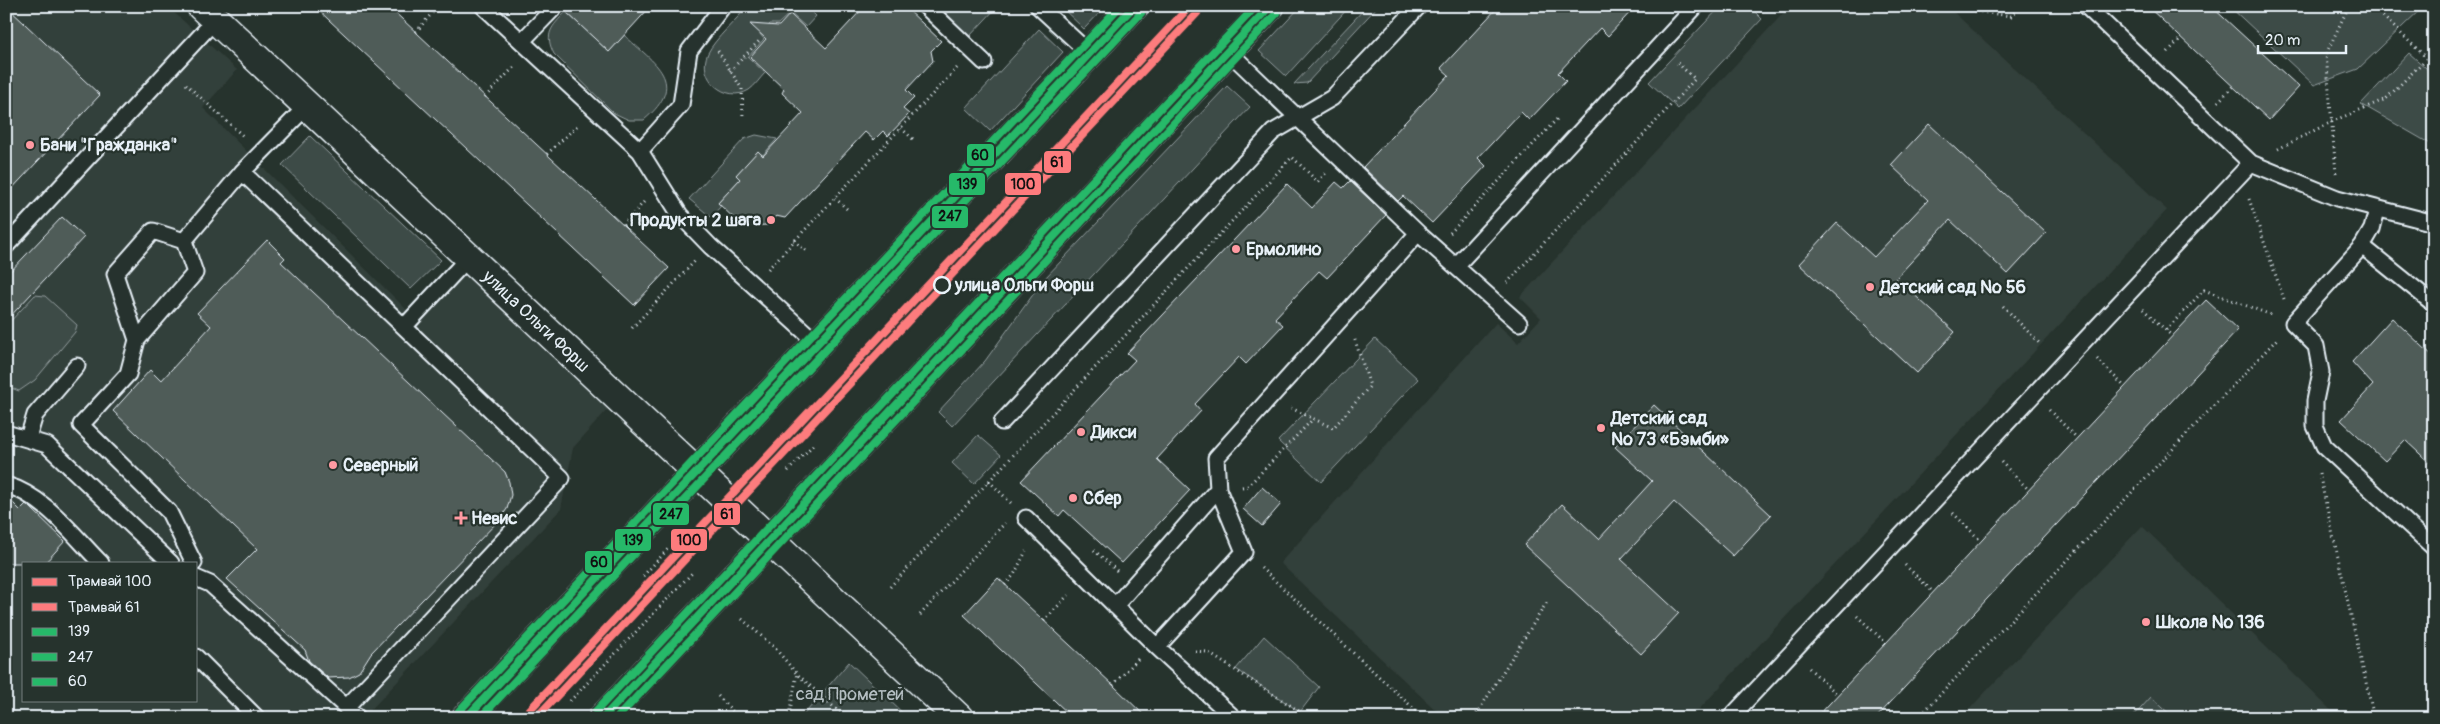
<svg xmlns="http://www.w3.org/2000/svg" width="2440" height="724" font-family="Pangolin,sans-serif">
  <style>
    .built { fill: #333f3a; fill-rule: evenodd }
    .green { fill: #3e4b47; stroke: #939ea0 }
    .building { fill: #505c59; stroke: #e8f1f8 }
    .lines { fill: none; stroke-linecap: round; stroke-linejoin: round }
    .lane-casing { stroke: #e8f1f8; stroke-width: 19 }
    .street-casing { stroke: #e8f1f8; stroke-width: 31 }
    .secondary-casing { stroke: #e8f1f8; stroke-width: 31 }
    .path { stroke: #e8f1f8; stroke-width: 3; stroke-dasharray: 1 4; stroke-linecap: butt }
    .lane { stroke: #26332d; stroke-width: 15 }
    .street { stroke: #26332d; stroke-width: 28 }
    .secondary { stroke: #26332d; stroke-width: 28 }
    .bus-1-casing { stroke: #26332d; stroke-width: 11 }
    .bus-2-casing { stroke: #26332d; stroke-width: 11 }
    .bus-3-casing { stroke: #26332d; stroke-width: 11 }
    .bus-1 { stroke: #26b969; stroke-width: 8 }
    .bus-2 { stroke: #26b969; stroke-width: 8 }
    .bus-3 { stroke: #26b969; stroke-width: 8 }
    .tram-1-casing { stroke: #26332d; stroke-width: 11 }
    .tram-2-casing { stroke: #26332d; stroke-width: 11 }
    .tram-1 { stroke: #fd7b7d; stroke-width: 8 }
    .tram-2 { stroke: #fd7b7d; stroke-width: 8 }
    .poi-dot { fill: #ff9aa2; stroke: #26332d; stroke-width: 2 }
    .stop-dot { fill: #26332d; stroke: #e8f1f8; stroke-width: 2.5 }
    .labels { text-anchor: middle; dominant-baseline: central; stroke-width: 4.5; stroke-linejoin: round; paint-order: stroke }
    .poi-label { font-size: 18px; font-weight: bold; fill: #e8f1f8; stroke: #26332d; text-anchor: start }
    .stop-label { font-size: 18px; font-weight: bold; fill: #e8f1f8; stroke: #26332d; text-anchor: start }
    .street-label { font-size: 18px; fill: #e8f1f8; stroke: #26332d }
    .park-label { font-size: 18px; fill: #b5bfc3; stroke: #26332d }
    .line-badge { stroke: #26332d; stroke-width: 2 }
    .pale-badge-label { font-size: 14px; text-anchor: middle; font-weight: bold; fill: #111 }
  </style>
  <rect width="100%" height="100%" fill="#26332d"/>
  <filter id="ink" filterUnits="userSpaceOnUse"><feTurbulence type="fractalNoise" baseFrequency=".02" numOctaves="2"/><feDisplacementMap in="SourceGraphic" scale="10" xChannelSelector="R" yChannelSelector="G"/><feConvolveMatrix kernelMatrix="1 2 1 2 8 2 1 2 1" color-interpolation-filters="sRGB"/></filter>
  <g filter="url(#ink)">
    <path class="built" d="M6 6H167L237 70 203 108 412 315 460 271 608 409 573 448 561 509 363 718H6ZM24 563H196V700H24Z
      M1790 6H1947L2167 210 1691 718H1444L1280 563 1496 323 1518 343 1541 318 1520 297Z
      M2142 526 2339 718H1961Z"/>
    <path class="green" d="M748 6H806L816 16 806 27 790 13 778 24H770L760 34 764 39 748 57 765 73C760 78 755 86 749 90 726 104 696 78 708 53 714 40 738 18 748 6Z
      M937 6H998L969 37Z
      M1060 6H1106L1084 29Z
      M1301 6H1350L1286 76 1259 51Z
      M1367 6H1378L1307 83 1294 84Z
      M1721 6H1749L1762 19 1678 109 1649 82Z
      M2229 6H2424L2358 69 2314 85Z
      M566 12 609 52 624 35C655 64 689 82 644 120H629L614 113 554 54C544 34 551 27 566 12Z
      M1039 29 1063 52 990 131 966 108Z
      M2409 53 2434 75V146L2361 104Z
      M1227 86 1250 107 952 426 938 412 985 361 1045 278Z
      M756 135 777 139 763 155 758 152 736 175 740 179 718 203 721 206 711 217 689 199 744 139Z
      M310 136 441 260 411 289 282 165Z
      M35 295 45 296 77 325 75 332 35 380 19 391 6 386V326Z
      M1375 339 1418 379 1321 482 1278 441Z
      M978 435 1001 455 974 484 952 463Z
      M1264 636 1319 687 1300 712 1236 669Z
      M849 662 908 718H801Z
      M2151 697 2174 718H2132Z"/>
    <path class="building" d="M6 6 100 95 6 195Z
      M314 6H388L669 268 634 305Z
      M565 6H651L609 52 564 10Z
      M865 6H904L941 41 931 51 933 61 906 90 914 98 903 109 909 114 888 136 883 131 874 140 865 132 785 218 776 216 768 225 742 226 718 203 740 179 736 175 758 151 763 156 803 113 782 93 784 89 750 57 766 39 750 24 779 26 790 14 826 48Z
      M1499 6H1636L1608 36 1600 28 1558 73 1566 81 1529 120 1521 112 1478 158 1486 166 1432 223 1403 196 1398 201 1363 167 1449 75 1441 68Z
      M2147 6H2211L2299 87 2269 120Z
      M1929 124 2046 233 2008 274 1950 220 1896 278 1955 332 1917 373 1799 264 1837 223 1874 257 1928 200 1891 165Z
      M1350 181 1386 215 1327 278 1319 271 1275 318 1283 325 1246 364 1239 357 1195 404 1201 411 1157 459 1190 490 1122 563 1064 510 1059 516 1021 481 1135 360 1127 353 1287 184 1312 208 1336 182 1343 188Z
      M62 217 84 237 6 321V276Z
      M267 240 285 258 281 262 505 472 509 482 511 495 507 509 499 520 371 653 359 672 349 677 328 678 309 661 305 650 227 579 257 549 113 411 150 370 161 381 211 326 197 313Z
      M2206 300 2238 330 1876 718H1816Z
      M2392 318 2434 357V467L2405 440 2385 461 2341 420 2373 385 2352 362Z
      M1654 405 1771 515 1733 556 1674 502 1621 559 1679 613 1641 654 1524 545 1562 504 1599 539 1652 481 1615 447Z
      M1262 487 1281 504 1262 526 1243 509Z
      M6 496 20 510 26 504 30 507 65 541 45 563H6Z
      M998 578 1113 685 1147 718H1073L964 615Z"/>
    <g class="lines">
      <g class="lane-casing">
        <path id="lane" d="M483 6 640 151 680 215 710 246 818 344
          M925 6 984 62
          M1038 6 1090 54
          M522 41 556 6
          M1228 51 1418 233 1519 323
          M640 151 681 105 689 51 723 6
          M2251 163 2337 198 2434 223
          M242 172 562 478 346 708
          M184 241 195 273 137 340 128 374 81 425 169 512 194 563
          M6 246 215 20
          M2362 246 2372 229 2377 210
          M1456 266 1696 6
          M2434 304 2362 246 2293 323 2316 346 2321 372 2315 401V426L2324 446 2434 548
          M404 327 469 257
          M137 340 115 274 153 231 184 241 242 172 307 106
          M1002 422 1273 132 1332 98 1419 6
          M6 433 47 445 171 563
          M28 438 35 415 77 366
          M6 485C45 496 73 535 101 563
          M1026 518 1157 647 1234 718
          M196 578 210 584 358 718
          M1115 606 1218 489
          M1157 647 1244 552 1218 489 1216 458 1418 233
          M196 657 257 718
          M1730 718 2251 163 2086 6"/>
      </g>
      <g class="street-casing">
        <g id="street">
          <path id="s1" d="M201 6 959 718"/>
        </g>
      </g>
      <g class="secondary-casing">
        <path id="secondary" d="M466 718 1134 6
          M603 718 1270 6"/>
      </g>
      <path class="path" d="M1962 6 1967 10 2011 16 2020 6
        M2372 6 2434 65
        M416 32 438 6
        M718 51 742 89 743 118
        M2168 52 2181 38
        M730 71 761 39
        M186 84 244 137
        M485 97 516 65
        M2218 102 2233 86
        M901 128 913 139
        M2278 149 2333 121 2386 99 2434 51
        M547 154 579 124
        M2336 173 2326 54 2349 6
        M835 198 847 209
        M2249 199 2284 299
        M623 225 644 202
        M1450 233 1557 119
        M794 240 807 252
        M768 269 957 68
        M1507 283 1695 79 1675 61
        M2003 306 2040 344
        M2143 309 2172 336
        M632 328 695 261
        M2166 330 2204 290 2274 316
        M2097 359 2125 387
        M1291 408 1333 428 1370 386 1354 337
        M2049 410 2077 438
        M2001 462 2029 490
        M788 471 813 445
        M2319 473 2374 718
        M989 481 1011 503
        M1242 487 1248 486 1313 419
        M1953 513 1981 541
        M1094 550 1117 571
        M1905 565 1933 592
        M1261 568 1424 718
        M643 576 668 549
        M1005 585 1014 575 1026 551
        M890 587 1292 157 1318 182 1326 173
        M920 615 1005 523
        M1857 616 1886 643
        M742 619 774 647 797 674 846 718
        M1044 621 1071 592
        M1195 651 1207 652 1310 718
        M1809 668 1838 695
        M1113 685 1138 659
        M718 696 739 718
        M570 701 693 572
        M779 718 789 715 797 674
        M1474 718 1547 602
        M1918 718 2277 339"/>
      <use href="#lane" class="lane"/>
      <use href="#street" class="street"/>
      <use href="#secondary" class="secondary"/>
      <g class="bus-1-casing">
        <path id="bus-1" d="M466 718 1134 6
          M603 718 1270 6"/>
      </g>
      <g class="bus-2-casing">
        <path id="bus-2" d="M480 718 1141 13
          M617 718 1277 13"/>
      </g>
      <g class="bus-3-casing">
        <path id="bus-3" d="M459 711 1120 6
          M596 711 1256 6"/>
      </g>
      <use href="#bus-1" class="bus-1"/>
      <use href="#bus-2" class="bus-2"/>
      <use href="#bus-3" class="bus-3"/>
      <g class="tram-1-casing">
        <path id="tram-1" d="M522 718 1190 6"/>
      </g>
      <g class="tram-2-casing">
        <path id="tram-2" d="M536 718 1197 13"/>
      </g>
      <use href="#tram-1" class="tram-1"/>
      <use href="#tram-2" class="tram-2"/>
    </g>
  </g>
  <g class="poi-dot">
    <circle cx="30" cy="145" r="5"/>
    <circle cx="771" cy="220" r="5"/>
    <circle cx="1236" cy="249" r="5"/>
    <circle cx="1870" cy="287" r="5"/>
    <circle cx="1601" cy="428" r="5"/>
    <circle cx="1081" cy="432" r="5"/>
    <circle cx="333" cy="465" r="5"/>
    <circle cx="1073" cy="498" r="5"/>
    <path d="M458.5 510.5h5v5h5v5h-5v5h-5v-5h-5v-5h5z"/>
    <circle cx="2146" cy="622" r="5"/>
  </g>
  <circle class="stop-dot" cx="942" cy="285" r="8"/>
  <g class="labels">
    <g class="poi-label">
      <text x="40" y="145">Бани "Гражданка"</text>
      <text x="761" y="220" text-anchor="end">Продукты 2 шага</text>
      <text x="1246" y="249">Ермолино</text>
      <text x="1880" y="287">Детский сад № 56</text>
      <text x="1611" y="418">Детский сад<tspan x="1611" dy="21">№ 73 «Бэмби»</tspan></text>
      <text x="1091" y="432">Дикси</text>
      <text x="343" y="465">Северный</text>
      <text x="1083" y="498">Сбер</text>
      <text x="471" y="518">Невис</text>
      <text x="2156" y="622">Школа № 136</text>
    </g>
    <g class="stop-label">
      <text x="955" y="285">улица Ольги Форш</text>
    </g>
    <g class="street-label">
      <text stroke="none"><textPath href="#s1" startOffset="460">улица Ольги Форш</textPath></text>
    </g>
    <g class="park-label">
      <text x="850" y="694">сад Прометей</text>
    </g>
  </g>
  <g class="line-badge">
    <rect x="966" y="143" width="29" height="24" rx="5" fill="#26b969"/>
    <rect x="1043" y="150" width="29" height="24" rx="5" fill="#fd7b7d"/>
    <rect x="948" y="172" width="38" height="24" rx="5" fill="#26b969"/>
    <rect x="1004" y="172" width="38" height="24" rx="5" fill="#fd7b7d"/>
    <rect x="931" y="205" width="38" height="24" rx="5" fill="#26b969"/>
    <rect x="652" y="502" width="38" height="24" rx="5" fill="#26b969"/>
    <rect x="713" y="502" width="28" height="24" rx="5" fill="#fd7b7d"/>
    <rect x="614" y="528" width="38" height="24" rx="5" fill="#26b969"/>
    <rect x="670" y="528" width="38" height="24" rx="5" fill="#fd7b7d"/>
    <rect x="584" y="550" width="29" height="24" rx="5" fill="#26b969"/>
  </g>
  <g class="pale-badge-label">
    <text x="980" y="160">60</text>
    <text x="1057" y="167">61</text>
    <text x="967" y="189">139</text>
    <text x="1023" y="189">100</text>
    <text x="950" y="221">247</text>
    <text x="671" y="519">247</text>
    <text x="727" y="519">61</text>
    <text x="633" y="545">139</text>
    <text x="689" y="545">100</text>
    <text x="599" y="567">60</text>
  </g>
  <rect width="2440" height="724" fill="none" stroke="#26332d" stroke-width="25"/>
  <rect x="12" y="12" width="2415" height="699" fill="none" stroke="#e8f1f8" stroke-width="2" filter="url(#ink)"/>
  <rect x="22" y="562" width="175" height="140" fill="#26332d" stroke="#747f7e"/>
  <rect x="32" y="578" width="25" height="8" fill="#fd7b7d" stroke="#747f7e"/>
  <text x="68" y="586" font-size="15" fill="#e8f1f8">Трамвай 100</text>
  <rect x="32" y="603" width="25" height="8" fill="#fd7b7d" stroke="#747f7e"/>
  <text x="68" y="612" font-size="15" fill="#e8f1f8">Трамвай 61</text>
  <rect x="32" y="628" width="25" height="8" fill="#26b969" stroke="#747f7e"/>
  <text x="68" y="636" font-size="15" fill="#e8f1f8">139</text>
  <rect x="32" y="653" width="25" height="8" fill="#26b969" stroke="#747f7e"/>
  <text x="68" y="662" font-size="15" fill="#e8f1f8">247</text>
  <rect x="32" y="678" width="25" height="8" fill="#26b969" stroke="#747f7e"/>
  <text x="68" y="686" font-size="15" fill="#e8f1f8">60</text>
  <path d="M2258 45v8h88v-8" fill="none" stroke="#e8f1f8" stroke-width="2.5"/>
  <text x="2265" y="45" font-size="15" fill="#e8f1f8" stroke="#26332d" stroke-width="4" paint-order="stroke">20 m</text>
</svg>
